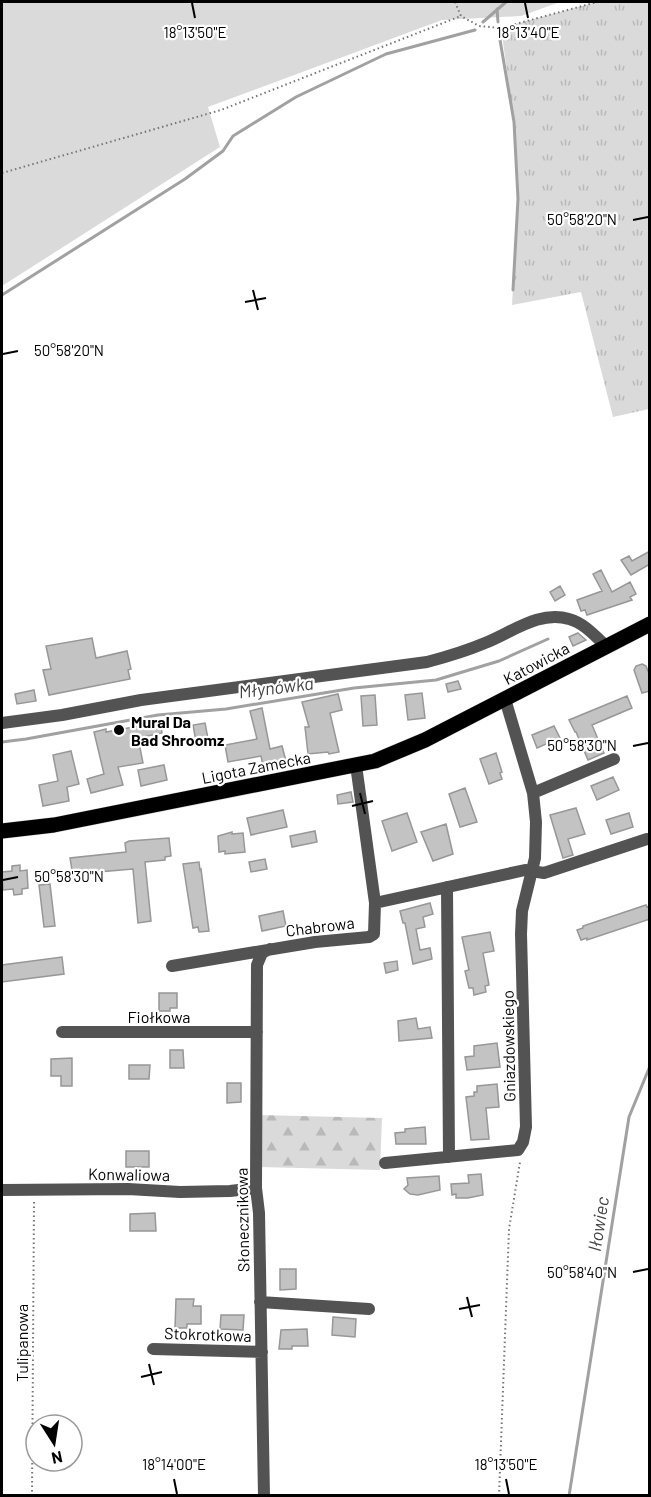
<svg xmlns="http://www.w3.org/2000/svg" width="651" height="1497" font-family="Barlow,sans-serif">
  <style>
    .grass { fill: url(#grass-tufts) }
    .forest { fill: url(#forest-firs) }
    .garden { fill: #dadada }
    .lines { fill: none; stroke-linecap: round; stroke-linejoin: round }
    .stream { stroke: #a1a1a1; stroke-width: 3 }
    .building { fill: #c3c3c3; stroke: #979797; stroke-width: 1.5 }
    .major-casing { stroke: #dbdbdb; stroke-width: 16 }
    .path { stroke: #757575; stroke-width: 2; stroke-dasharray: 1.5 3; stroke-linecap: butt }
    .minor { stroke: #535353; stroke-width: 12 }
    .major { stroke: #000; stroke-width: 15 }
    .ticks { fill: none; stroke: #000; stroke-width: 2 }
    .poi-dot { fill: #000; stroke: #fff; stroke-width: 2 }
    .labels { text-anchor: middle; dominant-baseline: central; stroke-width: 4.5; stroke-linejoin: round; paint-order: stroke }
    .street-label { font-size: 16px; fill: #000; stroke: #fff }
    .poi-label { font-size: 16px; font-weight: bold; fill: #000; stroke: #fff; text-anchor: start }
    .water-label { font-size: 18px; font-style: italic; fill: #424242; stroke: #fff }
    .ticks-label { font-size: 15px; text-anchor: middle; fill: #000; stroke: #fff; stroke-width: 4.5; stroke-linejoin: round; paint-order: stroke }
  </style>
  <defs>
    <pattern id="grass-tufts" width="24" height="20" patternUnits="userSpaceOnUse" patternTransform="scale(1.5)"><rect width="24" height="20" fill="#dadada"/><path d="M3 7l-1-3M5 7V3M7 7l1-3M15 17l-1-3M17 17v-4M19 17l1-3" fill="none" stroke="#b9b9b9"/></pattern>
    <pattern id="forest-firs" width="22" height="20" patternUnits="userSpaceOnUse" patternTransform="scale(1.5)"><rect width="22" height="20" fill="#dadada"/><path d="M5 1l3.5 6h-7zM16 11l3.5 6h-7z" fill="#b9b9b9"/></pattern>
  </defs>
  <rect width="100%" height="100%" fill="#fff"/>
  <path class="grass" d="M597 2H650L649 409 613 417 581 292 512 305 518 199 514 122 501 28Z"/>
  <path class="forest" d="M259 1115 382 1118 380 1170 260 1167Z"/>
  <path class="garden" d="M2 2H560L521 16 442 20 208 107 220 147 2 286Z"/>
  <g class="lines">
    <path class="stream" d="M497 9 498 22
      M483 22 506 2
      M499 34 514 122 518 199 513 290
      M2 295 185 179 223 151 233 136 296 97 386 54 475 30
      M2 742 26 739 158 715 226 709 354 688 436 680 499 661 548 639
      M569 1496 629 1117 650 1066"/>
  </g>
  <path class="building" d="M650 551V564L631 575 621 560 629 556 632 561Z
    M601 570 612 592 630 582 636 594 630 597 632 600 587 615 585 610 581 611 577 600 602 591 593 574Z
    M560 586 565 595 555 601 550 592Z
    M578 633 586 640 573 646 569 637Z
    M92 638 96 658 127 651 131 669 128 670 130 679 49 695 43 670 51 669 46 646Z
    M642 664 646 666 650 676V691L642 693 634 670 636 666Z
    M458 681 461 689 448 692 446 684Z
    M34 690 36 701 17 704 15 694Z
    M422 693 425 718 408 720 405 695Z
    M338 694 342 710 330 713 339 752 329 754 328 752 308 754 305 727H309L302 702Z
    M375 695 377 725 363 726 361 696Z
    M627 696 632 708 592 725 604 753 588 760 576 732H575L569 720Z
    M262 708 270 749 282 746 286 761 263 766 261 756 228 762 225 745 257 739 250 711Z
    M160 722 162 733 138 738 143 763 118 767 123 785 91 793 87 779 104 774 94 732 106 729V732Z
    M205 723 209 744 197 747 193 725Z
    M554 726 560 738 537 748 532 735Z
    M71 751 79 784 67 787 69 801 43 806 39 785 58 781 53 755Z
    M496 753 502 772 500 773 502 779 489 784 480 759Z
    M164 765 167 780 141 786 138 770Z
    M613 777 619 790 597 800 591 786Z
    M465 788 477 822 460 827 449 794Z
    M351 792 353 802 338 804 337 795Z
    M576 808 585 834 568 839 573 855 563 858 550 815Z
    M283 810 287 827 251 835 247 818Z
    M407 813 417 842 392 851 382 821Z
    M629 813 633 827 611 834 606 820Z
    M446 824 453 854 433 861 421 832Z
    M315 831 317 842 292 847 290 836Z
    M232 832V834L243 833 245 852 225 854V851L219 852 218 836Z
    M169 838 171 856 165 857V860L145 862 151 921 138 923 133 869 75 874 76 878 67 880V870H72L70 858 126 852 125 843 129 841Z
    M265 859 267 869 251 872 249 862Z
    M199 862 200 870 201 869 209 931 199 932 198 927 193 928 183 864Z
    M20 865V871L27 870 28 888 22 889V894L14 895 13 889 3 890 2 872 12 871V866Z
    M50 884 55 926 44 927 39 885Z
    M430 903 433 914 423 917 425 927 416 929 420 950 430 948 432 959 413 964 405 923H403L400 911Z
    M646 905 647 907 650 906V919L587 940V938L581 940 577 930 583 928V926Z
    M283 911 286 926 262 931 259 916Z
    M490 932 494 951 483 953 489 985 485 986 486 992 474 995 473 988H469L465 971 469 970 462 937Z
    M62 957 64 974 2 982V965Z
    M397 961 398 970 386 973 384 963Z
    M159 993H177V1008H170V1011H159Z
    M416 1018 418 1029 430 1027 432 1038 399 1041 398 1021Z
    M497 1043 500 1067 467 1070 465 1057 474 1056V1046Z
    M170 1050H183L184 1068H170Z
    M72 1058V1086H61V1076H51V1059Z
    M129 1065H150L149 1079H129Z
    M227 1083H241V1102L227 1103Z
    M497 1084 499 1107 486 1108 489 1139 471 1140 466 1097 474 1096V1092H477V1086Z
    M425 1127 426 1144H396L395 1133 405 1132V1129Z
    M126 1151H149V1167H126Z
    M481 1174 483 1195 468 1198H456V1194L452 1195 451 1184 469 1183 468 1175Z
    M439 1176 440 1190 418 1195 410 1194 404 1189 408 1185 407 1178Z
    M155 1213 156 1231H130V1214Z
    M280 1269H296V1289L280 1290Z
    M176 1299H194L193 1306H201V1324H187V1328H175Z
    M221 1315H244L243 1330 220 1329Z
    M333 1317 356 1319 355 1337 332 1335Z
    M307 1329 308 1346H292V1349H279L281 1330Z"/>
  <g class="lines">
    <g class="major-casing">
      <path id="major" d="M2 831 54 825 375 761 425 740 650 624"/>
    </g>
    <path class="path" d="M455 2 461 16 479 26 501 28 597 2
      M2 173 221 110 461 16
      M32 1496 34 1202
      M499 1496 509 1229 520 1162"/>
    <path class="minor" d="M2 723 62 715 141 700 427 662C446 657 466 651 485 643 511 633 539 610 569 619 584 623 595 636 606 646
      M533 793 614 759
      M447 887 449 1157
      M375 903 525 870 544 873 647 839
      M172 966 315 942 369 937 374 934 375 903 356 765
      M62 1032H257
      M385 1163 518 1150 523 1142 526 1127 521 934 522 911 535 858 536 822 533 793 505 699
      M2 1190 128 1189 180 1192 230 1191 256 1188
      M260 1302 369 1309
      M153 1349 262 1352
      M264 1496 259 1213 256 1188 257 965 262 953 270 949"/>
    <use href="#major" class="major"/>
  </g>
  <path class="ticks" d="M192 3 195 18M525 3 528 18M633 220 648 217M253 290 258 310M245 302 266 298M3 354 18 351M633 746 648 743M360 793 365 814M352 806 373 801M3 880 18 877M633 1272 648 1269M467 1297 472 1317M459 1309 480 1305M149 1364 154 1385M141 1377 162 1372M174 1479 177 1494M506 1479 509 1494"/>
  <circle class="poi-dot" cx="119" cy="730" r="6"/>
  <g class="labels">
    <g class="street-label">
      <text transform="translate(536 663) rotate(-28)">Katowicka</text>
      <text transform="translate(256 767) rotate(-11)">Ligota Zamecka</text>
      <text transform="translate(320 926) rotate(-7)">Chabrowa</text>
      <text x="159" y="1016">Fiołkowa</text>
      <text transform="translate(508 1046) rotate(-91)">Gniazdowskiego</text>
      <text transform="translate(129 1174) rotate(1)">Konwaliowa</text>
      <text transform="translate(242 1220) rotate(-91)">Słonecznikowa</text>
      <text transform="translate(208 1334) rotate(2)">Stokrotkowa</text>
      <text transform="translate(21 1343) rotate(-90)">Tulipanowa</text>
    </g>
    <g class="poi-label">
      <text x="131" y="721">Mural Da<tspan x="131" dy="18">Bad Shroomz</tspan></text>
    </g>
    <g class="water-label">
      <text transform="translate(276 687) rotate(-7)">Młynówka</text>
      <text transform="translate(598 1224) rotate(-81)">Iłowiec</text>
    </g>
  </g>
  <g class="ticks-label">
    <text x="195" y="38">18°13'50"E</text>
    <text x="528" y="38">18°13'40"E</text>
    <text x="582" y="225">50°58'20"N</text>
    <text x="69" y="356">50°58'20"N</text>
    <text x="582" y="751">50°58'30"N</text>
    <text x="69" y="882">50°58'30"N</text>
    <text x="582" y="1278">50°58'40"N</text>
    <text x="174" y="1470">18°14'00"E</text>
    <text x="506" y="1470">18°13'50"E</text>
  </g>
  <rect width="651" height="1497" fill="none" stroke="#000000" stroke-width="6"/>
  <g transform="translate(54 1443) rotate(168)"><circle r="28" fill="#ffffff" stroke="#999999" stroke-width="1.5"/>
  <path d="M0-4.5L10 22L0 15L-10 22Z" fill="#000000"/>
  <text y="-9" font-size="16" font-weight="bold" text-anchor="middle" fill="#000000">N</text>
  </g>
</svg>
